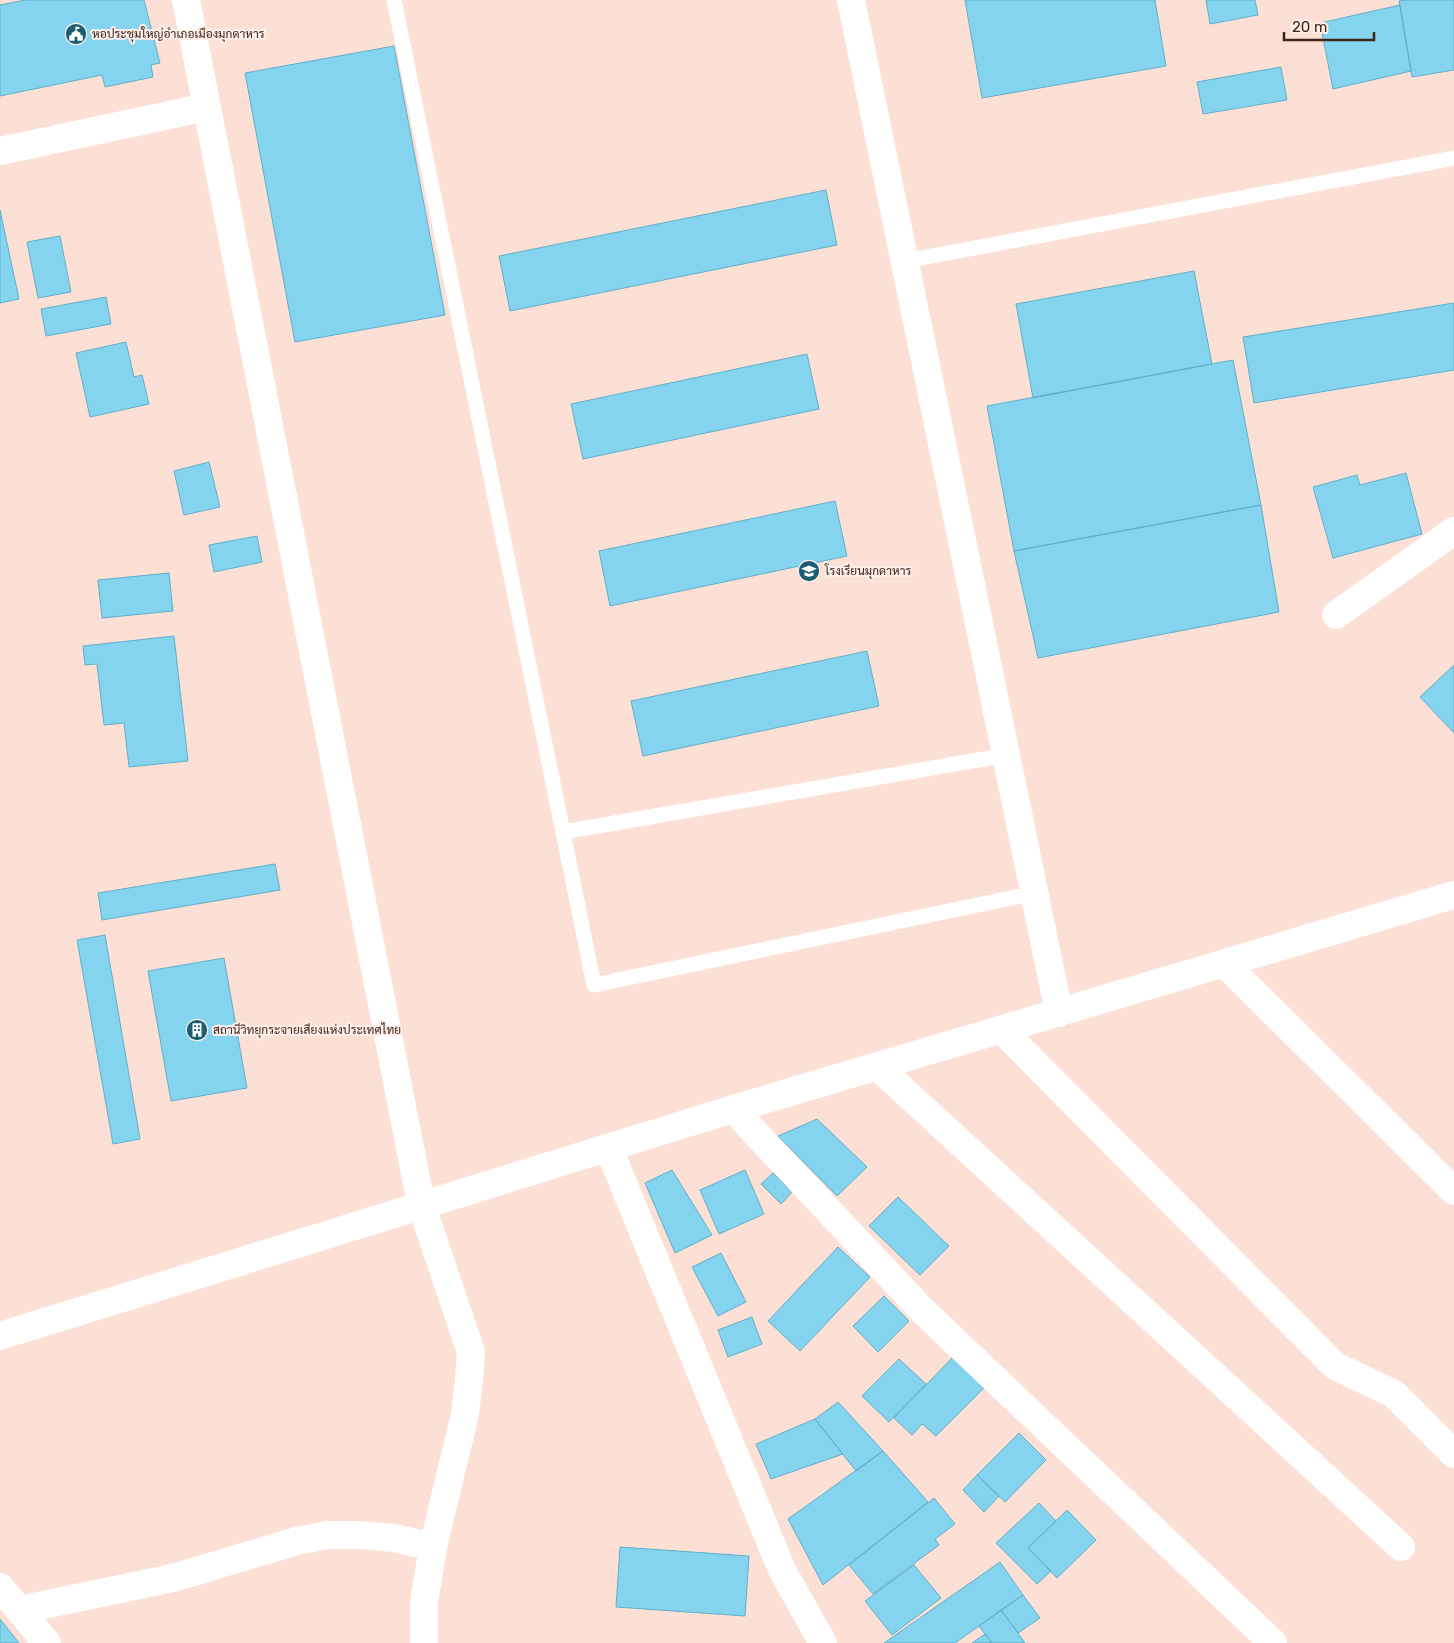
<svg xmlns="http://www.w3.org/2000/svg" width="1454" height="1643" font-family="Rubik,Sarabun,sans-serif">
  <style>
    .building { fill: #84d4ef; stroke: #5fafc9 }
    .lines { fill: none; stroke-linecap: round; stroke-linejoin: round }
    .service { stroke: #fff; stroke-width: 15 }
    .minor { stroke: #fff; stroke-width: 28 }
    .labels { text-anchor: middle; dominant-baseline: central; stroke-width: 4; stroke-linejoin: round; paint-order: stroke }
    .poi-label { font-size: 12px; fill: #3e251a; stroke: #fff0eb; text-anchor: start }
  </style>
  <rect width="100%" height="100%" fill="#fce0d5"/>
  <path class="building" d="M25 0H144L160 63 151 65 153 77 105 87 102 75 0 96V5Z
    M965 0H1155L1166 66 982 98Z
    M1206 0H1255L1258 15 1210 24Z
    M1407 0H1454V70L1412 77 1399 1Z
    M1400 5 1411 71 1333 89 1320 23Z
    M394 46 445 315 295 342 245 73Z
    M1281 67 1287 100 1203 114 1197 82Z
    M826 190 837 245 510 311 499 256Z
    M0 210 19 299 0 303Z
    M60 236 71 292 38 298 27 242Z
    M1194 271 1212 364 1033 398 1016 304Z
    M106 297 111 324 46 336 41 309Z
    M1454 303V370L1254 403 1243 337Z
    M126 342 134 377 142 375 149 404 90 417 76 353Z
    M807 354 819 409 583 459 571 404Z
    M1233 360 1261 505 1014 551 987 406Z
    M209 462 220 507 184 515 174 471Z
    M1406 473 1422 534 1333 558 1313 487 1357 475 1360 485Z
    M835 501 847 556 610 606 599 551Z
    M1261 505 1279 612 1038 658 1014 551Z
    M257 536 262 562 214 572 209 545Z
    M169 573 173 611 102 618 98 580Z
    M174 636 188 761 129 767 124 723 104 725 97 664 85 665 83 646Z
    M867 651 879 706 643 756 631 701Z
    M1454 665V733L1420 697Z
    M275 864 280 890 102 920 98 893Z
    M105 935 140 1139 113 1144 77 940Z
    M224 958 247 1088 171 1101 148 971Z
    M817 1119 867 1167 837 1196 778 1136Z
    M672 1170 712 1235 675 1253 645 1183Z
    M745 1170 764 1214 719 1234 700 1190Z
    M773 1173 792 1192 781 1204 761 1184Z
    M898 1197 949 1246 920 1275 869 1226Z
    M838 1247 870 1277 800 1351 768 1321Z
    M721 1253 746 1302 718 1316 692 1267Z
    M884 1296 909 1321 878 1352 853 1326Z
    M752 1317 762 1344 728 1357 718 1330Z
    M954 1356 986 1386 936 1436 922 1424 912 1435 894 1418Z
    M899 1359 926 1384 889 1422 862 1396Z
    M838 1402 883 1451 856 1471 815 1419Z
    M815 1419 843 1454 771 1479 756 1444Z
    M1019 1433 1046 1460 1005 1502 977 1475Z
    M883 1451 928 1502 823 1585 788 1519Z
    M977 1475 999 1496 984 1512 963 1490Z
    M934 1498 955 1524 935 1539 939 1545 873 1594 849 1565Z
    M1039 1503 1056 1521 1028 1548 1051 1571 1037 1584 996 1543Z
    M1067 1510 1096 1540 1057 1578 1028 1548Z
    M620 1547 749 1556 745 1616 616 1607Z
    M1000 1562 1023 1595 979 1626 955 1643H884Z
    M914 1565 941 1598 892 1635 865 1601Z
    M1023 1595 1040 1618 1018 1633 1001 1610Z
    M1001 1610 1018 1633 1025 1643H992L985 1634 979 1626Z
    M0 1619 19 1643H0Z
    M985 1634 992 1643H972Z"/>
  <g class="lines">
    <path class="service" d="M394 0 594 985 1035 893
      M905 261 1454 158
      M563 832 1007 755"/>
    <path class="minor" d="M186 0 421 1204 471 1352 469 1380 465 1414 433 1547 424 1602V1643
      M851 0 1059 1013
      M0 151 207 107
      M1336 615 1454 531
      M1225 964 1454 1191
      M1002 1030 1335 1366 1394 1394 1454 1454
      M878 1067 1401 1547
      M733 1109 923 1311 1273 1643
      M609 1149 782 1570 823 1643
      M0 1336 733 1109 1454 895
      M0 1587 47 1643
      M19 1610 173 1578 297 1541 328 1535H359L394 1538 433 1547"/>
  </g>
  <defs>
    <g id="civic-disc" transform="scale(1.125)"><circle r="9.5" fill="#1b5e72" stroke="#fff0eb"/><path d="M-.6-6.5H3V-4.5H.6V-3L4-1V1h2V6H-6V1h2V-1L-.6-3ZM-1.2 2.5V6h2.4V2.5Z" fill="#fff"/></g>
    <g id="school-disc" transform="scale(1.125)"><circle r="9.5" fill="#1b5e72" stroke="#fff0eb"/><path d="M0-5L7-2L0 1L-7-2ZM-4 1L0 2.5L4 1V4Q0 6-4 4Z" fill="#fff"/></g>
    <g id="building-disc" transform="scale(1.125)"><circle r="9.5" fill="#1b5e72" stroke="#fff0eb"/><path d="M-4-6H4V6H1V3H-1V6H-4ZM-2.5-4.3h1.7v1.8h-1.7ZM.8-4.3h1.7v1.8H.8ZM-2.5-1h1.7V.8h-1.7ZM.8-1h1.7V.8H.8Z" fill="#fff"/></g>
  </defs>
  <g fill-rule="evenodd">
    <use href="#civic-disc" x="76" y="34"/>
    <use href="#school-disc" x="809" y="571"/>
    <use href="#building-disc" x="197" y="1030"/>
  </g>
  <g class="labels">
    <g class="poi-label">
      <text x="92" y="34">หอประชุมใหญ่อำเภอเมืองมุกดาหาร</text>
      <text x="825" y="571">โรงเรียนมุกดาหาร</text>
      <text x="213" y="1030">สถานีวิทยุกระจายเสียงแห่งประเทศไทย</text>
    </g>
  </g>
  <path d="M1284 32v8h90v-8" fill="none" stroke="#3e251a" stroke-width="2.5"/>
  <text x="1292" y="32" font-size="15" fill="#3e251a" stroke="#fff0eb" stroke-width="4" paint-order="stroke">20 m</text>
</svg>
